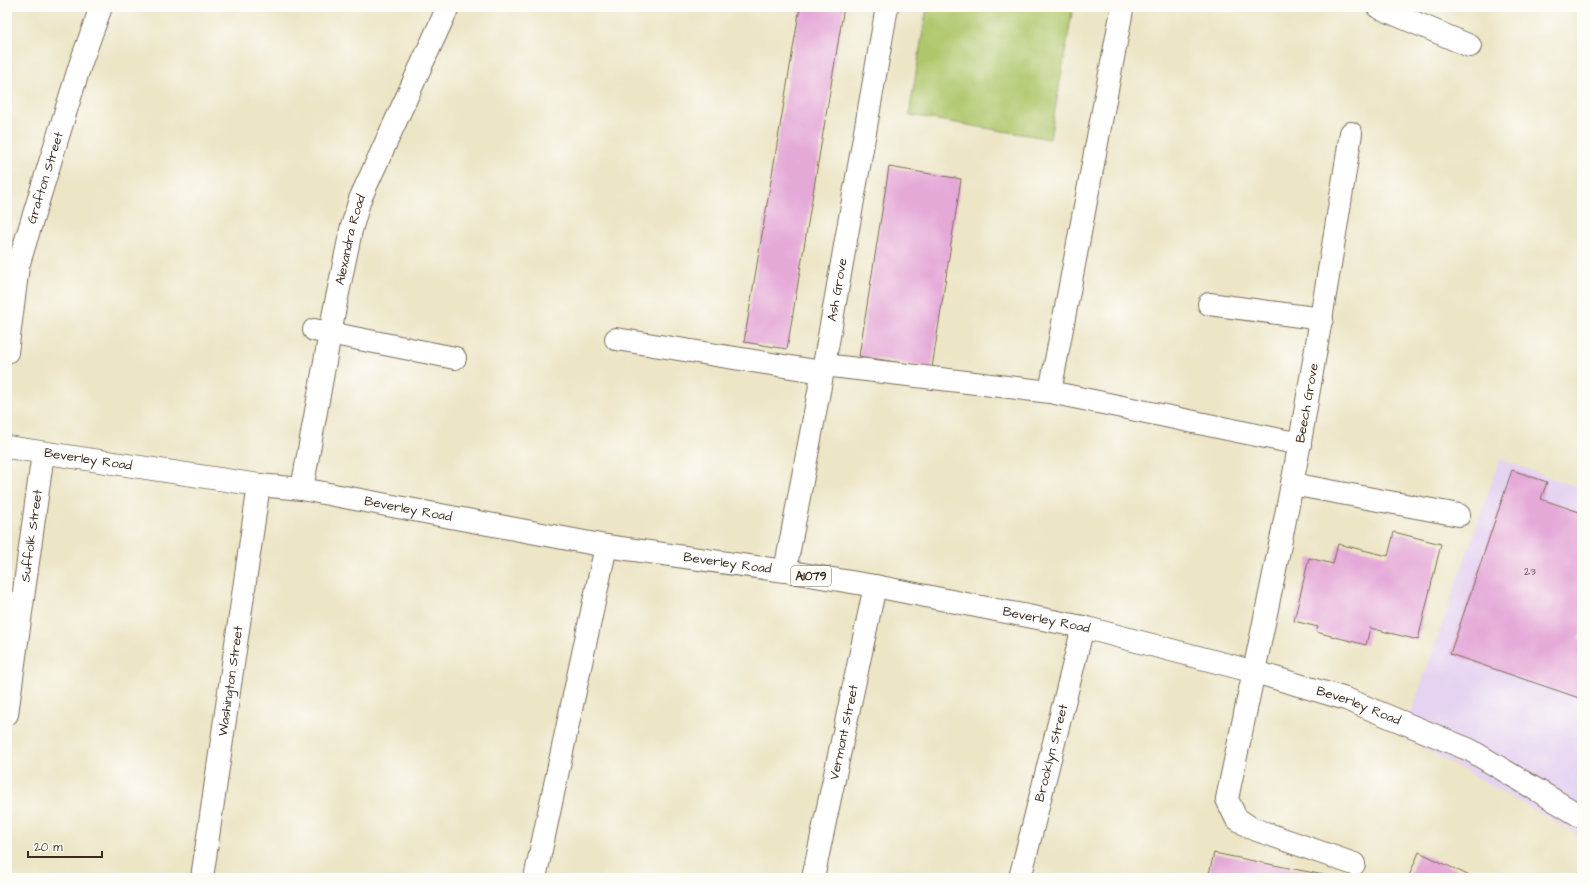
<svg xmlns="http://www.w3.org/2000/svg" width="1589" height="885" font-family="'Architects Daughter',sans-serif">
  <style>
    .built { fill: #e5d3f1 }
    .green { fill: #afc76c; stroke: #757845 }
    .building { fill: #e5a9d8 }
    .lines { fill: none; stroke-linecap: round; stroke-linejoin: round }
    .minor-casing { stroke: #796b59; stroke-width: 24 }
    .major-casing { stroke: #796b59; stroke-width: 24 }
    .minor { stroke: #fff; stroke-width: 22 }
    .major { stroke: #fff; stroke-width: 22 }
    .labels { text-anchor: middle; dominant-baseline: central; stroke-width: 4; stroke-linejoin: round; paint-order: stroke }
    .number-label { font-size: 11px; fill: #664a4c }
    .shield { fill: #fdfcf7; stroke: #75695f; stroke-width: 1 }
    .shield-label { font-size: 12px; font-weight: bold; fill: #3b2a1e }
    .street-label { font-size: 13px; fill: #3b2a1e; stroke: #fdfcf7 }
  </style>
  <rect width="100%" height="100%" fill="#fdfcf7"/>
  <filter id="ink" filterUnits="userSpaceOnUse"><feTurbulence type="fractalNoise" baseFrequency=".025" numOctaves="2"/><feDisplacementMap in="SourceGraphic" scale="8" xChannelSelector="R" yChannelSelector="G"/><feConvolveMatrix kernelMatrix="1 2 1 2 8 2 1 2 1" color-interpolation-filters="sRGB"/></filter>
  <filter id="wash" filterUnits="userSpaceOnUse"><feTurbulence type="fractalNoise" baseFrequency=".012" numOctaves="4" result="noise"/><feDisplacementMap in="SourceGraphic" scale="16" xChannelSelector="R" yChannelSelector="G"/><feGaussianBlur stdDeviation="0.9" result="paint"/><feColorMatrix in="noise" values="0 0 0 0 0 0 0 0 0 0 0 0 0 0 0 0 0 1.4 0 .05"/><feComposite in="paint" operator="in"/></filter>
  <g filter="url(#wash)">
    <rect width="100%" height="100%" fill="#ece5c6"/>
    <path class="built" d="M1500 459 1582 489V837L1403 736Z"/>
    <path class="green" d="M927 7H1073L1050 139 909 115Z"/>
    <g id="blocks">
      <path class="building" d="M800 7H844L787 349 744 342Z
        M889 167 961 179 932 368 859 356Z
        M1512 470 1547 482 1541 499 1582 513V629L1578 639 1582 640V699L1450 654Z
        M1394 532 1441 544 1418 640 1370 628 1366 645 1316 632 1318 627 1294 621 1309 558 1333 564 1338 544 1388 556Z
        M1419 852 1474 878H1408Z
        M1214 853 1324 875 1329 878H1208Z"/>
    </g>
  </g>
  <g filter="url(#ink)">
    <use href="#blocks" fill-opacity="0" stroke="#796b59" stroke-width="1"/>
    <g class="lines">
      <g class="minor-casing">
        <g id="minor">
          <path d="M1378 7 1470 46"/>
          <path d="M1351 133C1335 236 1318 339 1300 442 1278 561 1252 680 1227 799L1236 818 1251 828 1354 864"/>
          <path d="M1209 304 1322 319"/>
          <path d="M314 330 455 358"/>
          <path d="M616 339 822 372"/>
          <path id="s1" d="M7 352 18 266 80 65 101 7"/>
          <path d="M824 365 1050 392 1300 444"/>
          <path d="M1050 392 1122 10"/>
          <path d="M1292 484 1459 515"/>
          <path id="s2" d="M302 489 333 317 351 230 360 199 448 7"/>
          <path id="s3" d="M785 571 824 365 887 7"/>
          <path id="s4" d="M7 714 43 453"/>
          <path id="s5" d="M202 878 259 485"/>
          <path d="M535 878 606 546"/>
          <path id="s6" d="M813 878 875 586"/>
          <path id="s7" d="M1020 878 1083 627"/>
        </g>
      </g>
      <g class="major-casing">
        <g id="major">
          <path id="s8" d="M7 447 259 485 302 489 606 546 785 571 875 586 1083 627 1255 672 1346 699 1470 750 1582 817"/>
        </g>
      </g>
      <use href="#minor" class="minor"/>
      <use href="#major" class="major"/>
    </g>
  </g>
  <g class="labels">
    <g class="number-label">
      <text x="1530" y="571">23</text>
    </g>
    <rect class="shield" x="791" y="566" width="40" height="20" rx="3"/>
    <g class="shield-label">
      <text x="811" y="576">A1079</text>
    </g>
    <g class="street-label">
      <text stroke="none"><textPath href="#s1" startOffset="179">Grafton Street</textPath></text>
      <text stroke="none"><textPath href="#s2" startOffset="254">Alexandra Road</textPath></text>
      <text stroke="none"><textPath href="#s3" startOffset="286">Ash Grove</textPath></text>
      <text transform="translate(1307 403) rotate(-80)">Beech Grove</text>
      <text stroke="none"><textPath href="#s8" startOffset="82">Beverley Road</textPath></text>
      <text stroke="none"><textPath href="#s8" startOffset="406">Beverley Road</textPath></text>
      <text stroke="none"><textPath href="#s4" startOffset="180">Suffolk Street</textPath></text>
      <text stroke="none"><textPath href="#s8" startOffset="730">Beverley Road</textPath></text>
      <text stroke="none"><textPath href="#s8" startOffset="1054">Beverley Road</textPath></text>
      <text stroke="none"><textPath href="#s5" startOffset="199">Washington Street</textPath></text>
      <text stroke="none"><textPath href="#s8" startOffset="1378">Beverley Road</textPath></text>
      <text stroke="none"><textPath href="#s6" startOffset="149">Vermont Street</textPath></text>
      <text stroke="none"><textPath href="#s7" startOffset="129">Brooklyn Street</textPath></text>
    </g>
  </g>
  <rect width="1589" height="885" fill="none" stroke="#fdfcf7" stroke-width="24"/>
  <path d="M28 851v6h74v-6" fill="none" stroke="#3b2a1e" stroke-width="2"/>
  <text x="34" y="851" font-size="12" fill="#3b2a1e" stroke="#fdfcf7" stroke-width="3" paint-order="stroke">20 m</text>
</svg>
